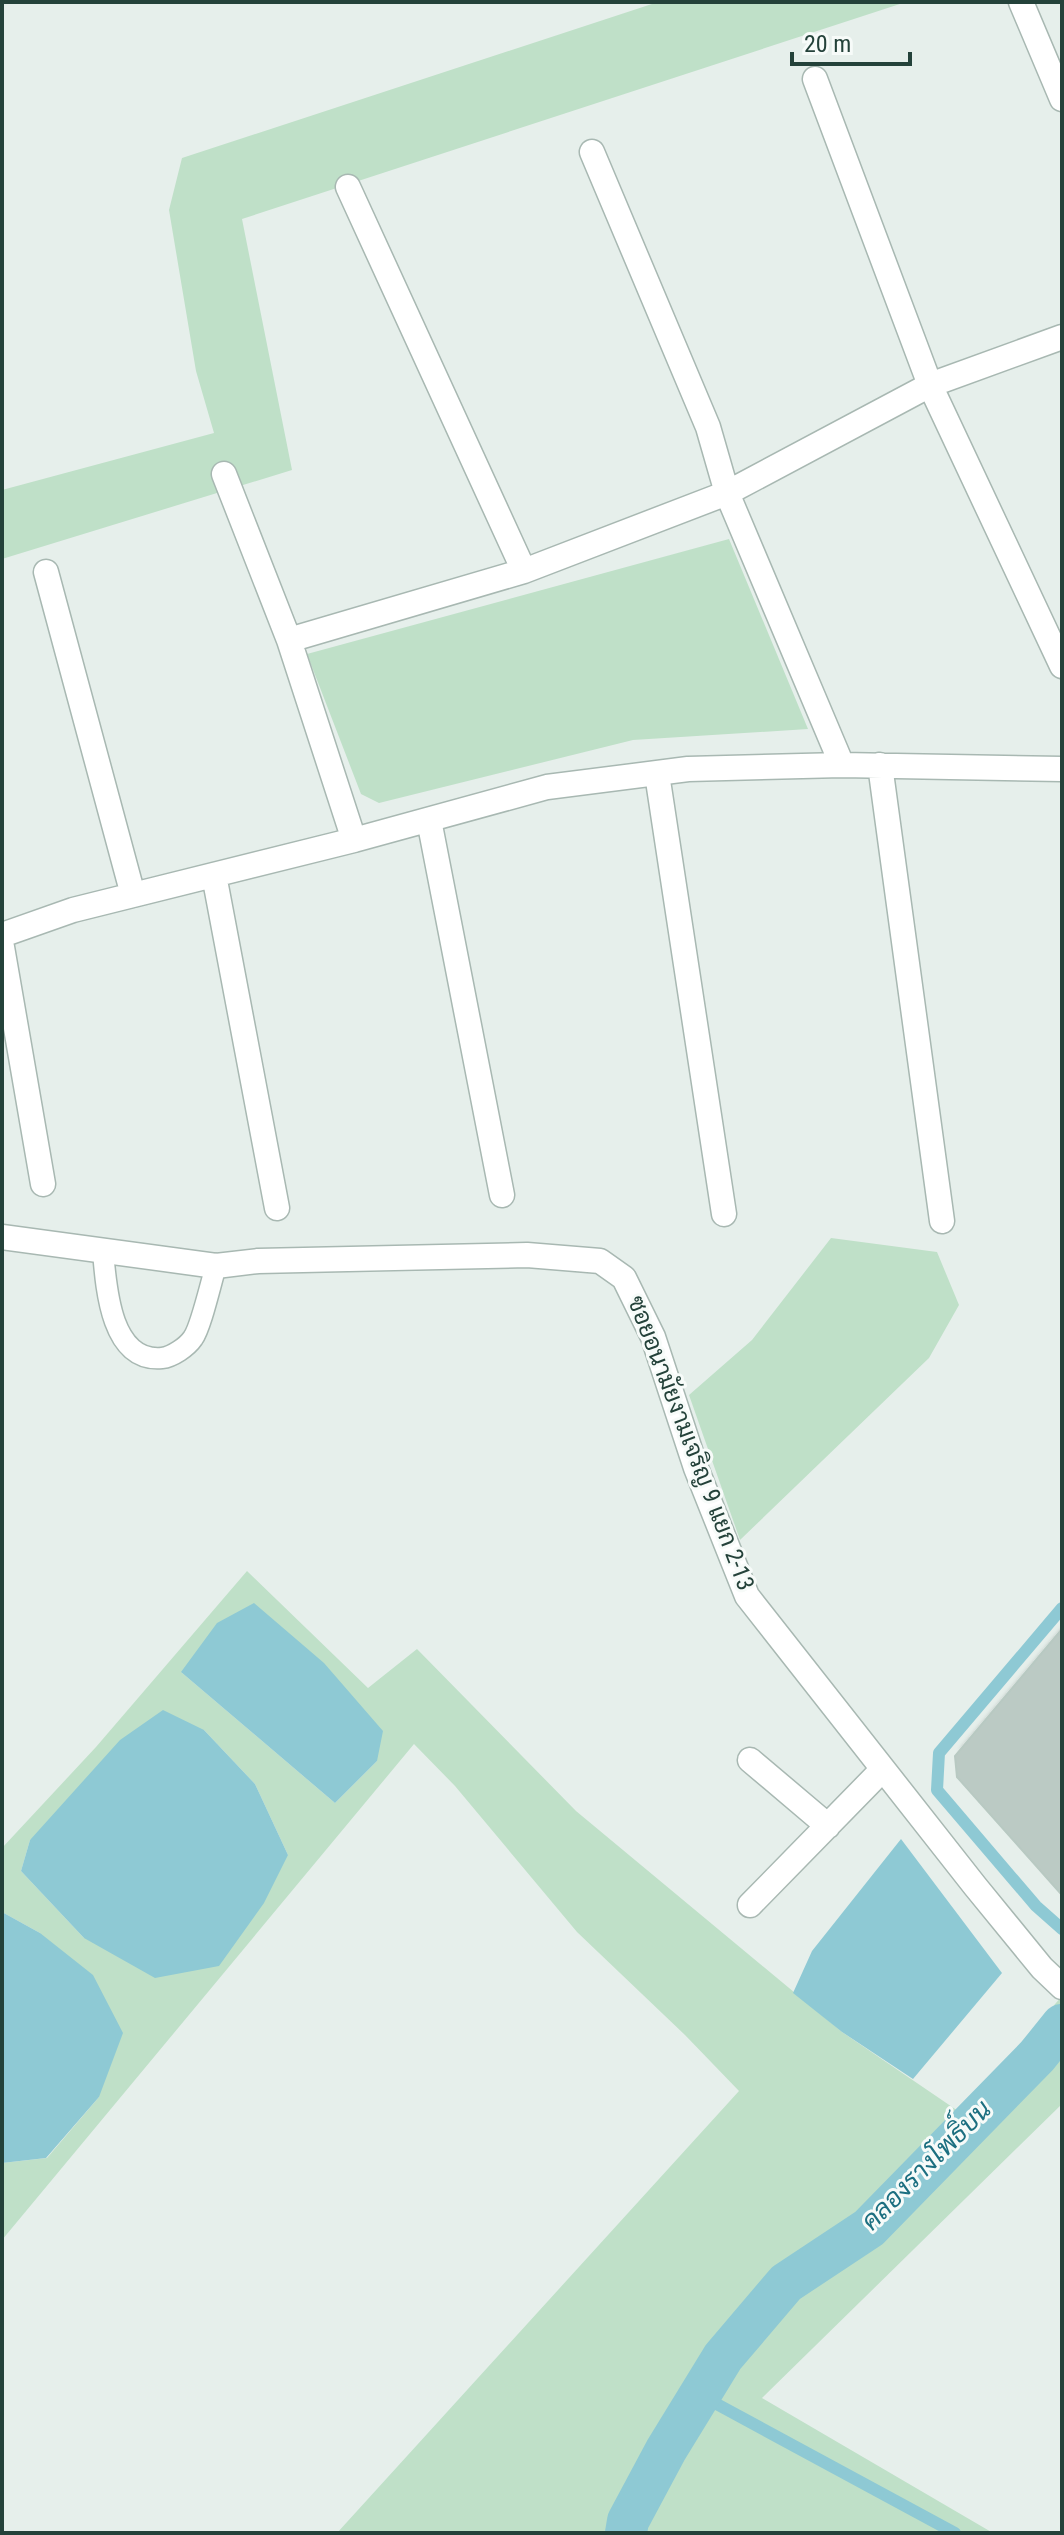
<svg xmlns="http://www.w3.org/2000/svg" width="1064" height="2535" font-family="'Roboto Condensed',Sarabun,sans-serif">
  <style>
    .green { fill: #bfe0c8; fill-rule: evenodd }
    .water { fill: #8ec9d4 }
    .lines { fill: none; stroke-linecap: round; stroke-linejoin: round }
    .stream { stroke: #8ec9d4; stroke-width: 12 }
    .canal { stroke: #8ec9d4; stroke-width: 42 }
    .building { fill: #bbcac4; stroke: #b8c9c2; stroke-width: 2; filter: url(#shadow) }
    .lane-casing { stroke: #a8b8b2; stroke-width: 23 }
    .street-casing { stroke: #a8b8b2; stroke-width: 27 }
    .lane { stroke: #fff; stroke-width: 20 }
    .street { stroke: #fff; stroke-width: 24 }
    .labels { text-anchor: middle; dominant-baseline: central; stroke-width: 6; stroke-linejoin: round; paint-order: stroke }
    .street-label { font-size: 24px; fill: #24423a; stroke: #f7fbf9 }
    .water-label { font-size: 26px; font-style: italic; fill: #1c6f80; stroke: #f7fbf9 }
  </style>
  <defs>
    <filter id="shadow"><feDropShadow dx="7" dy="-7" stdDeviation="2" flood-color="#0004"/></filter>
  </defs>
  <rect width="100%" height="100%" fill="#e6efeb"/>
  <path class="green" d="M658 2H906L242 219 292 470 2 559V490L214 433 196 371 169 210 182 158Z
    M729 539 808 729 633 740 379 803 361 794 307 654Z
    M831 1238 937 1252 959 1305 929 1358 740 1540 689 1395 752 1340Z
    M247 1571 368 1688 417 1649 576 1811 842 2032 961 2113 1062 1996V2104L762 2398 993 2533H337L739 2091 685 2035 577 1932 455 1786 414 1744 2 2240V2163L47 2158 99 2097 40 1933 2 1912V1848L96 1747ZM181 1672 377 1761 335 1803ZM204 1730 255 1784 288 1855 84 1938 21 1871 30 1840Z"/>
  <path class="water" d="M254 1603 324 1663 383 1731 377 1761 335 1803 181 1672 217 1623Z
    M163 1710 204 1730 255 1784 288 1855 264 1903 219 1966 155 1978 84 1938 21 1871 30 1840 120 1740Z
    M901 1839 1002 1973 913 2079 842 2032 793 1993 812 1951Z
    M2 1912 40 1933 93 1975 123 2033 99 2097 46 2158 2 2163Z"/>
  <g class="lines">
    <path class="stream" d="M1062 1608 939 1753 937 1790 1036 1906 1062 1929
      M700 2395 955 2533"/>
    <path class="canal" d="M626 2533 628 2521 666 2450 723 2357 786 2283 869 2228 1037 2056 1062 2025"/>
  </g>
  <path class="building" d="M1062 1629V1895L957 1777 955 1756Z"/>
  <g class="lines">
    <g class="lane-casing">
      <path id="lane" d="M103 1251C106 1288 111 1363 162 1358 172 1357 187 1347 193 1338 201 1327 211 1282 216 1266"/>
    </g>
    <g class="street-casing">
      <path id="street" d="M1021 2 1062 99
        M815 79 930 385 1062 666
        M592 152 708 427 727 493 842 765
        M348 187 524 571
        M224 474 289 640 354 840
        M46 572 133 895
        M289 640 524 571 727 493 930 385 1062 337
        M880 765 942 1221
        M657 774 724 1214
        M429 820 502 1195
        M214 875 277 1208
        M2 935 73 910 354 840 547 787 688 769 842 765 1062 769
        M2 947 43 1184
        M2 1237 216 1266 258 1261 527 1255 600 1261 624 1278 653 1337 696 1468 747 1596 975 1886 1042 1968 1062 1987
        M750 1760 828 1826
        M750 1905 883 1769"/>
    </g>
    <use href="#lane" class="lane"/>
    <use href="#street" class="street"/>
  </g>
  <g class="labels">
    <g class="street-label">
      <text transform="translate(691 1443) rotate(69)">ซอยอนามัยงามเจริญ 9 แยก 2-13</text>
    </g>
    <g class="water-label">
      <text transform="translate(926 2165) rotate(-45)">คลองรางโพธิ์บน</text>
    </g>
  </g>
  <rect width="1064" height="2535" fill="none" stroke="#24423a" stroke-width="8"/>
  <path d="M792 52v12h118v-12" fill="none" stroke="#24423a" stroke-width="4"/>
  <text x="804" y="52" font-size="24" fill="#24423a" stroke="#f7fbf9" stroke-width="6" paint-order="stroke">20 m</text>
</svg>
